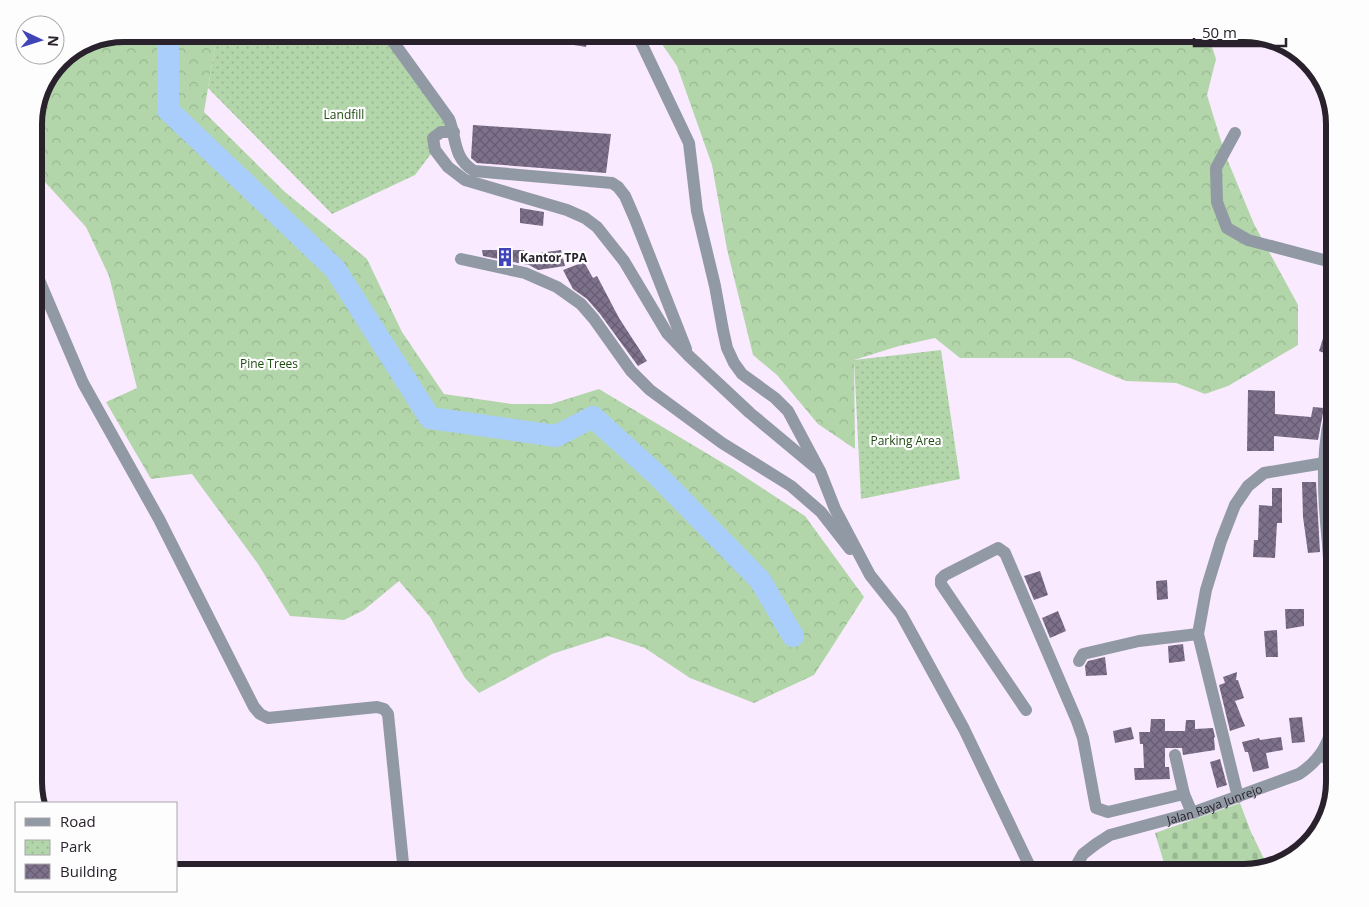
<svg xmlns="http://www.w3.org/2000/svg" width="1369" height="907" font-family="'Open Sans',sans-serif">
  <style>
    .forest { fill: url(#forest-crowns) }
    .cemetery { fill: url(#cemetery-stones) }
    .park { fill: url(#park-dots) }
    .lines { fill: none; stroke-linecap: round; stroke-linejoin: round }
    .river { stroke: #a9cefc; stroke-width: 22 }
    .building { fill: url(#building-cross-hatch) }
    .minor { stroke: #9199a4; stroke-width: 12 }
    .labels { text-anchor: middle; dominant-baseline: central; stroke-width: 4.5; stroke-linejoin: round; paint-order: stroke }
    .park-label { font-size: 12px; fill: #1e4a10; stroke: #fdfdfd }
    .poi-label { font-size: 12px; font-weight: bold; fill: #29212b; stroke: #fdfdfd; text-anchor: start }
    .street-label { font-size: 12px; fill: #29212b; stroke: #fdfdfd }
    .rim { fill: none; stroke: #29212b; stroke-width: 6 }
  </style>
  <defs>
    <pattern id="forest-crowns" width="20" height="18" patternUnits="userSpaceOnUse" patternTransform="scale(1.25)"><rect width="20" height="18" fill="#b2d6a9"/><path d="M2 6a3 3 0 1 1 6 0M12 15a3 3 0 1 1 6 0" fill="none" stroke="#99b792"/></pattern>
    <pattern id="cemetery-stones" width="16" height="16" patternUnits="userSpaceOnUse" patternTransform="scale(1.25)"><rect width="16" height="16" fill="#b2d6a9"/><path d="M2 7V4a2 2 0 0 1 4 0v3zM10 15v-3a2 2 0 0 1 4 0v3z" fill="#99b792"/></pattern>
    <pattern id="park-dots" width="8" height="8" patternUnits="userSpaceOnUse" patternTransform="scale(1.25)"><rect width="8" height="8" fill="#b2d6a9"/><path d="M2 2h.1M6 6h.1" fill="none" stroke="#99b792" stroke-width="1.8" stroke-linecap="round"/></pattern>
    <pattern id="building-cross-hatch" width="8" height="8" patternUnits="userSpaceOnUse" patternTransform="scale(1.25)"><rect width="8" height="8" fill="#7e718b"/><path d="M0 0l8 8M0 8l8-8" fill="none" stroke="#675c72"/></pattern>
  </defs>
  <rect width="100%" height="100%" fill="#faeaff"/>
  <path class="forest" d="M125 34H217L204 112 285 192 367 259 402 332 444 394 511 404H551L599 389 733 469 805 516 864 597 814 675 754 703 690 678 645 648 608 636 552 654 479 693 465 678 430 617 399 581 364 610 344 620 290 616 258 564 192 474 151 479 106 402 137 388 109 276 86 227 34 170V119L61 60 90 41Z
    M655 34H1208L1216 59 1207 95 1225 154 1254 224 1298 305V345L1228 386 1205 394 1176 383 1126 381 1070 358H960L935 338 899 346 854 360 855 449 818 424 777 375 753 355 727 249 712 165 677 66Z"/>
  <path class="cemetery" d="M1240 803 1251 832 1268 867 1245 873H1167L1155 833Z"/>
  <path class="park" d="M217 34H384L453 131H440L434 150 415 175 332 214 208 88Z
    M941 350 960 479 861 499 854 360Z"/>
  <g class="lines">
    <path class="river" d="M168 34V110L335 269 430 418 556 436 593 417 656 474 760 580 793 636"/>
  </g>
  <path class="building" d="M564 34H589L586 47 562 43Z
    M473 125 611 134 606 173 477 163 471 158Z
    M520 208 544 212 543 226 520 223Z
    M482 250H524L525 255 561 250 565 266 538 270 529 265 483 256Z
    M584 262 593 278 597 276 619 318 647 361 638 366 600 314 587 299 573 289 563 270Z
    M1324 335 1335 338V357L1319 351Z
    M1248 390 1275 391V414L1311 417 1313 407 1324 408 1318 440 1274 436V451H1247Z
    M1302 482H1316L1320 552 1308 553 1303 517Z
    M1272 488H1282V523H1277L1275 558 1253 557 1254 540H1258L1259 505 1272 506Z
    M1040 571 1048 595 1034 600 1024 576Z
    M1167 580 1168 599 1157 600 1156 581Z
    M1285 609H1304V626L1286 629Z
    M1058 611 1066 631 1050 638 1042 618Z
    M1277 630 1278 657H1266L1264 631Z
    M1183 644 1185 661 1169 663 1168 646Z
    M1105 657 1107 675 1086 676 1085 666 1088 661Z
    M1237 672 1236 680H1238L1244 698 1235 701 1245 726 1230 731 1219 685 1225 683 1223 677Z
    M1302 717 1305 742 1292 743 1289 718Z
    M1151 719H1165V731H1185L1186 720H1195V729L1213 728 1215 737 1214 738 1215 750 1183 755 1182 748H1165V767H1169L1170 779 1135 780 1134 768H1144L1143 744H1140L1139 732H1150Z
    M1131 727 1134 739 1115 743 1113 731Z
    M1281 737 1283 750 1266 753 1269 768 1253 772 1248 752H1245L1242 742 1259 738 1260 740Z
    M1220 759 1227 785 1217 788 1210 762Z"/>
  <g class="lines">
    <g class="minor">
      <path d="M637 34 689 143 697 211 715 286 723 330 727 348 734 363 742 374 775 398 788 411 820 471 835 509 870 575 901 614 964 729 1033 873"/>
      <path d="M389 36 449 119C457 140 453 158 474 171L612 183 618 187 625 196 635 219 686 349"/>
      <path d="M454 132H441L433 138 435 150 448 167 465 180 567 210 585 218 597 227 624 261 667 333 689 356 750 413 816 468"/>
      <path d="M1235 133 1216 168 1217 202 1227 228 1248 240 1335 263"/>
      <path d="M461 259 525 273 557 287 581 304 594 319 631 371 650 390 722 443 791 486 821 512 850 549"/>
      <path d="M34 268 83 383 159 519 254 707 260 714 268 718 377 707 384 709 388 714 404 873"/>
      <path d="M1335 543 1328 544 1335 648"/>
      <path d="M1328 544C1323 495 1320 444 1335 397"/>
      <path d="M1079 661 1083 654 1139 641 1198 634"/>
      <path d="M1026 710 941 584V579L945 575 998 548 1005 553 1077 721 1083 738 1096 808 1108 812 1184 794 1192 813"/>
      <path d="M1321 754 1335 766"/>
      <path d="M1175 755 1184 794"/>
      <path d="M1238 797 1198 634 1206 590 1221 541 1235 505 1248 486 1264 473 1324 463"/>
      <path id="s1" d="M1072 873 1083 854 1096 844 1110 835 1192 813 1299 774C1323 758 1330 741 1335 714"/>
    </g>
  </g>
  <defs>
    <g id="building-bare" transform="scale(1.5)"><path d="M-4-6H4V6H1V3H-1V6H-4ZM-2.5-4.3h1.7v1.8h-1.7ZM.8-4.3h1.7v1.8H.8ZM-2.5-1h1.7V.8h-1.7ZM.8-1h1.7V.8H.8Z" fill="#4144b9" stroke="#fdfdfd" stroke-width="2.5" paint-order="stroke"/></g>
  </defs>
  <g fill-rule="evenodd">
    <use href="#building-bare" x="505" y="257"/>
  </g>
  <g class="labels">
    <g class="park-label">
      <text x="344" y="114">Landfill</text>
      <text x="269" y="363">Pine Trees</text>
      <text x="906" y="440">Parking Area</text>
    </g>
    <g class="poi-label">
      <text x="520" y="257">Kantor TPA</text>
    </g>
    <g class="street-label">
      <text stroke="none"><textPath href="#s1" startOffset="164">Jalan Raya Junrejo</textPath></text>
    </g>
  </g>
  <path d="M0 0H1369V907H0ZM124 42H1244A82 82 0 0 1 1326 124V782A82 82 0 0 1 1244 864H124A82 82 0 0 1 42 782V124A82 82 0 0 1 124 42Z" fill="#fdfdfd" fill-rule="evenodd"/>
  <path class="rim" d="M124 42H1244A82 82 0 0 1 1326 124V782A82 82 0 0 1 1244 864H124A82 82 0 0 1 42 782V124A82 82 0 0 1 124 42Z"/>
  <rect x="15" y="802" width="162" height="90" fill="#fdfdfd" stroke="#a8a5a9"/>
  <rect x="25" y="818" width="25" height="8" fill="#9199a4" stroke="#a8a5a9"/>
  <text x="60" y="827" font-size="15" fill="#29212b">Road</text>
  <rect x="25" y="840" width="25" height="15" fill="url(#park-dots)" stroke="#a8a5a9"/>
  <text x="60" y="852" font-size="15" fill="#29212b">Park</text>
  <rect x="25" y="864" width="25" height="15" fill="url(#building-cross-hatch)" stroke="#a8a5a9"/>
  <text x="60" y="877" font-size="15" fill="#29212b">Building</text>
  <g transform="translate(40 40) rotate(94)"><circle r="24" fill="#fdfdfd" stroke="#a8a5a9"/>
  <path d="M0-4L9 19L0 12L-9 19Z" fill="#4144b9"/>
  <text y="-8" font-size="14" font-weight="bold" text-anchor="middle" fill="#29212b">N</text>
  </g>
  <path d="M1194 38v8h92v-8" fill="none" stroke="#29212b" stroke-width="2.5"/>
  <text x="1202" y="38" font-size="15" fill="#29212b" stroke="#fdfdfd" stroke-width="4" paint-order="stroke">50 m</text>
</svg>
